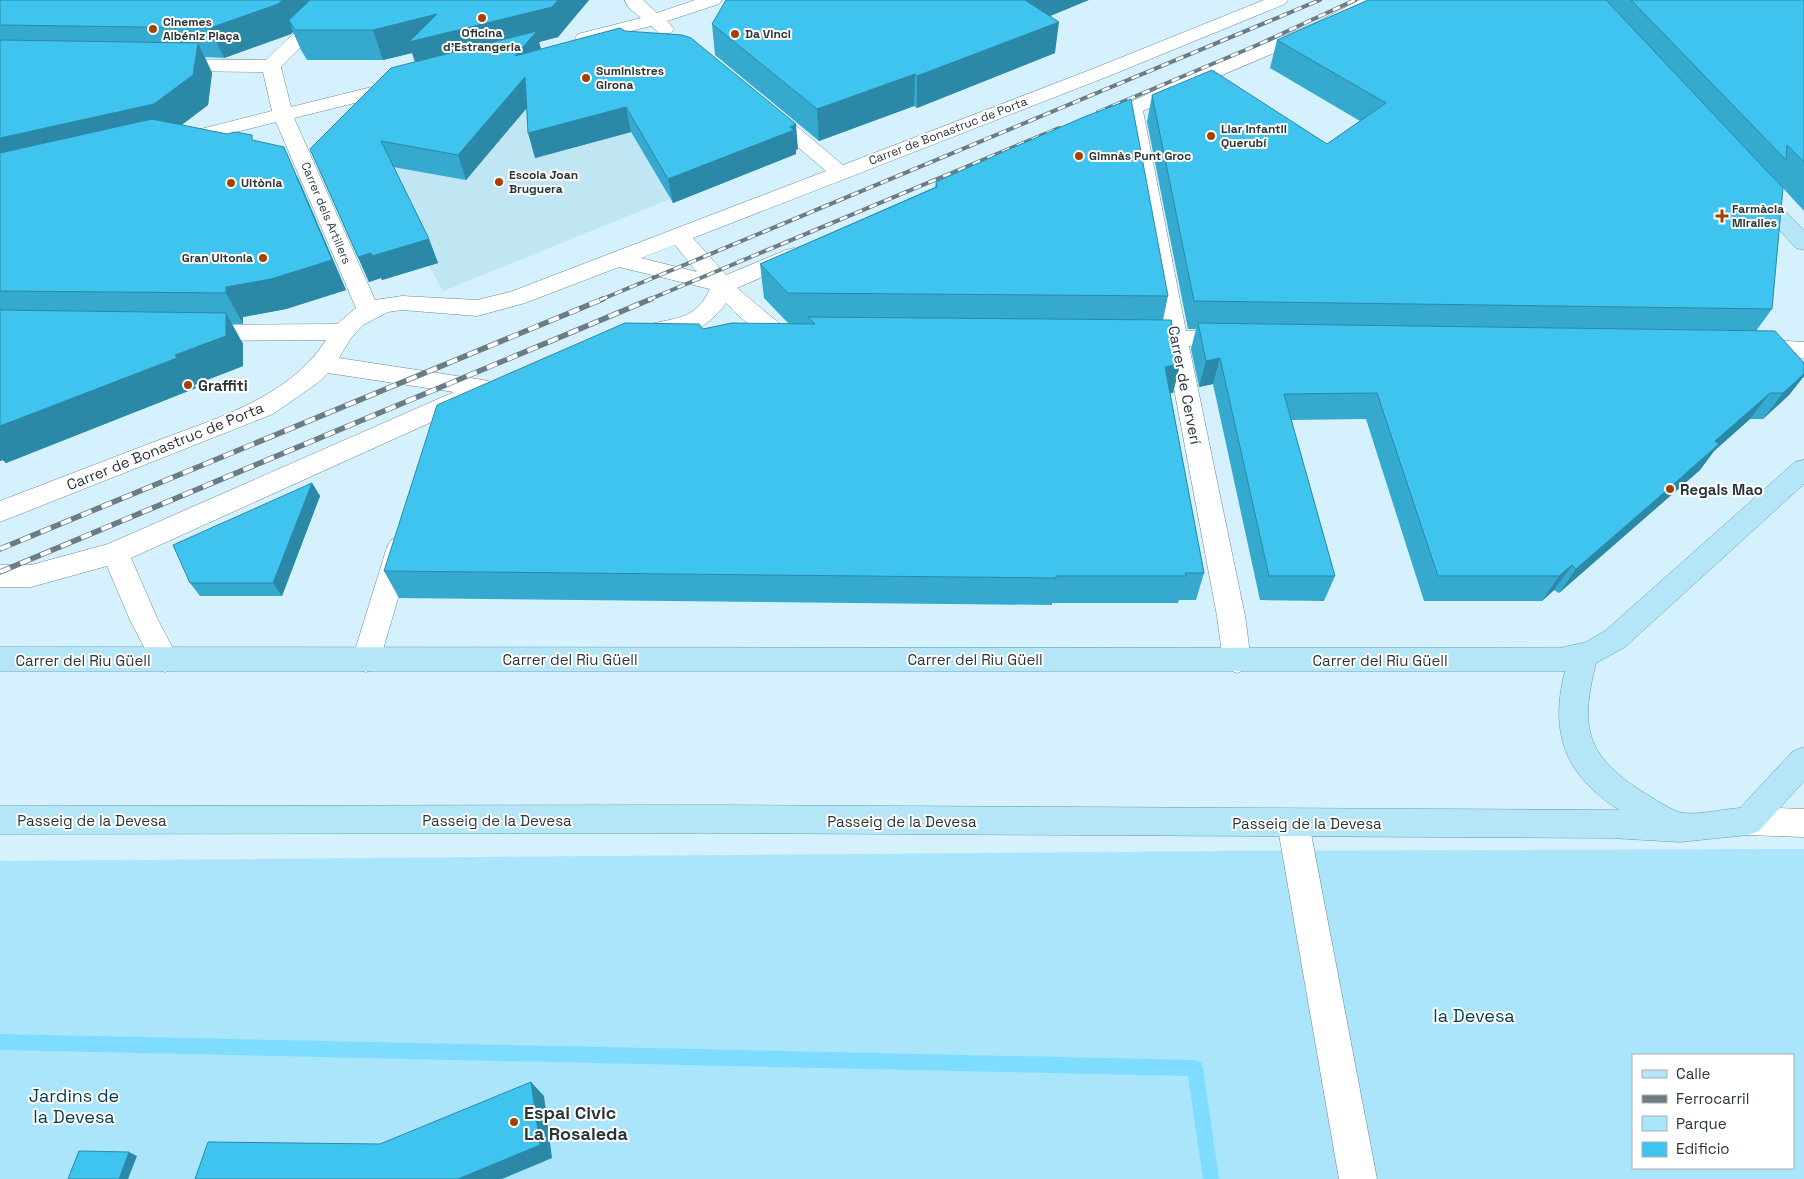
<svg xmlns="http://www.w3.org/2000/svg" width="1804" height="1179" font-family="'Space Grotesk',sans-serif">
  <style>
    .built { fill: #c0e5f3 }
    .green { fill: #abe5fc; fill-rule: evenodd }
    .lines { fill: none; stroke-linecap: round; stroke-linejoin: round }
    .stream { fill: #7edcff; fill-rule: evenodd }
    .minor-casing { stroke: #6d8792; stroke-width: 1 }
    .major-casing { stroke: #649db3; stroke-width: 1 }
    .minor { fill: #fff; fill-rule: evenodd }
    .major { fill: #b5e6f8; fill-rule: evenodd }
    .rail-far1-casing { stroke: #6a7c84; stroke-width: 4 }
    .rail-casing { stroke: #6a7c84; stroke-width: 5.5 }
    .rail-far1 { stroke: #fff; stroke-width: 2.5; stroke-dasharray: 8; stroke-linecap: butt }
    .rail { stroke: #fff; stroke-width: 4; stroke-dasharray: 11; stroke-linecap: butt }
    .wall { fill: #35a9ce }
    .shaded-wall { fill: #2b89a7 }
    .building { fill: #3ec4ef; stroke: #2b89a7 }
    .poi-dot { fill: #a44204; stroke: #fff; stroke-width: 2 }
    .labels { text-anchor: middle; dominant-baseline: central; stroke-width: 4; stroke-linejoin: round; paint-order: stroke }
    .far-poi-label { font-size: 12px; font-weight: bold; fill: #2a353a; stroke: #fff; text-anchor: start }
    .far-street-label { font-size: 12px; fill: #2a353a; stroke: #fff }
    .poi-label { font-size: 15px; font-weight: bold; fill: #2a353a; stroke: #fff; text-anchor: start }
    .street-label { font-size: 15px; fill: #2a353a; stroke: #fff }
    .near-park-label { font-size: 18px; fill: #003d4e; stroke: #fff }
    .near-poi-label { font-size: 18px; font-weight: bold; fill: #2a353a; stroke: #fff; text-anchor: start }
  </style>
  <rect width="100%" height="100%" fill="#d4f1fd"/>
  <path class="built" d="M530 81 574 147 631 132 670 199 443 291 429 266 382 280 330 165Z"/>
  <path class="green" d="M1804 849V1179H0V861L1219 851ZM1633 1055H1793V1168H1633Z"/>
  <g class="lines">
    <path class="stream" d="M0 1034 1195 1060 1201 1062 1203 1068 1219 1179H1203L1188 1076 0 1050Z"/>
    <g class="minor-casing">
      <path id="minor" d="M329 0H348L281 67 291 107 400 80 407 82 410 86 407 90 294 118 375 300 402 296 477 300 510 292 826 171 761 116 758 112 761 108H775L843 165 1095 68 1264 0H1288L1285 4 1109 76 693 238 726 275 786 250 794 248 802 250 805 255 802 260 737 288 780 324 789 329 808 330 812 336 808 342C774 351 748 325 726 303 710 327 676 345 647 337L643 331 647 325C676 317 695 321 710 289L619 267 525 303 477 316 402 310 388 312 363 325 351 338 339 358 483 380 492 382 495 388 492 394 480 396 478 401 131 558 157 618 179 660 175 668 165 672 155 668 130 620 107 566 31 587H0V565H31L108 544 454 392 328 373 319 382 273 414 0 522V501C49 482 97 464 146 445 209 420 287 401 326 340L200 341 192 339 188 333 192 327 200 325 337 324 356 308 276 122 180 146 173 144 170 140 173 136 272 111 263 72 172 71 165 69 163 65 165 61 172 59 266 60ZM675 245 697 272 641 258Z
        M625 0H643L657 13 695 0H722L719 4 667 21 674 29 671 33H659L651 26 584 43 578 42 575 38 578 34 641 18 628 7Z
        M1360 0H1382L1379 4C1303 44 1221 73 1143 111L1186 331H1230L1238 333 1242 339 1238 345 1230 347 1189 346 1245 616 1251 661 1247 669 1237 673 1227 669 1223 661 1217 616 1166 346 1130 344 1126 338 1130 332 1138 330H1163L1125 119 1105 129H1091L1088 125 1091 121 1177 80 1317 22Z
        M1756 339 1804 342V358L1748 353 1744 347 1748 341Z
        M400 537 409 540 413 547 380 660 376 668 366 672 356 668 352 660 387 547 391 540Z
        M1748 807 1804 809V837L1748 835 1737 831 1732 821 1737 811Z
        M1293 809 1304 813 1309 823 1377 1179H1339L1277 823 1282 813Z"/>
    </g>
    <g class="major-casing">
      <path id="major" d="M1755 186 1762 188 1804 230V250L1796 248 1748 196 1745 192 1748 188Z
        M1804 460V484L1625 647 1596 663C1580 727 1585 755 1643 792 1652 797 1673 812 1683 813 1699 815 1724 809 1740 808L1793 751 1804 747V781L1759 831 1748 835 1680 842 1610 838 709 833 0 834V806L709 805 1619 810C1565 775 1549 733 1565 671H0V647L1560 648 1586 642 1605 631 1795 462Z"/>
    </g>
    <use href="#minor" class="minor"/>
    <use href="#major" class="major"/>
    <g class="rail-far1-casing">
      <path id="rail-far1" d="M1098 112 1255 46 1355 0
        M600 300 1320 0
        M648 300 1059 128"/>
    </g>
    <g class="rail-casing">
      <path id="rail" d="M0 549 603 299
        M0 572 651 299"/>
    </g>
    <use href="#rail-far1" class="rail-far1"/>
    <use href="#rail" class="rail"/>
  </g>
  <path class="wall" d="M0 0H589L558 37 539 42 541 49 798 149 796 150V154L673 203 631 132 535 158 527 107 466 180 393 167 429 239 438 263 382 280 381 278 369 282 321 174 415 62 412 53 383 60H307L301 50 293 32 291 34 224 58 205 57 212 73 208 105 181 125 254 141 298 177 346 290 286 309 243 317V324H232L243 344V366L194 385 196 388 6 463 3 460 0 461Z
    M1368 0H1804V211L1774 178 1772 309 1756 331 1804 363V376L1789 395 1763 419H1750L1714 451 1700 470 1632 529 1559 593 1554 590 1542 601H1424L1366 419 1291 420 1335 576 1324 601 1260 600 1213 384 1199 387 1191 349 1196 329H1188L1147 122 1152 95 1327 144 1360 121 1270 68 1277 40Z
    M1050 16 1055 53 917 108 914 106 819 141 715 55 712 24Z
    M936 182 1168 296 1163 320 1180 364 1173 393H1170L1204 573 1196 600H1179L1178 603H1052V605L399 598 384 571 703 329 789 324 764 298 760 264 935 187Z
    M312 483 320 496 282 596H200L190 583Z"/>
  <path class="shaded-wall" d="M283 0H326L295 30 289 20 293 32 291 34 224 58 210 28Z
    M558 0H589L558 37 539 42 543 56H515L419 72 412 53 383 60 373 30 437 14Z
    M1021 0H1089L1019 29Z
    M1059 22 1055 53 917 108V76Z
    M198 43 212 73 208 105 170 134 0 173V138Z
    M915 74 914 106 819 141 817 109Z
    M525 77 532 102 466 180 458 155Z
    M626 107 631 132 535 158 528 133Z
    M796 124 798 149 796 150V154L673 203 668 179Z
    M284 147 346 290 286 309 243 317V324L226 293V287Z
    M429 239 438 263 382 280 372 256Z
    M371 253 381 278 369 282 358 257Z
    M226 313 243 344V366L194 385 196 388 6 463 3 460 0 461V426Z
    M1220 358 1213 384 1199 387 1206 361Z
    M1180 364 1173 393 1159 395 1165 367Z
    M1804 374V376L1789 395 1763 419 1783 393Z
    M1770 393 1750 419 1714 451 1700 470 1559 593 1576 569 1715 441Z
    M312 483 320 496 282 596 273 583Z
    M1572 565 1554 590 1542 601 1559 576Z
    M531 1082 544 1096 552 1158 502 1179H458Z
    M129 1152 137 1156 128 1179H119Z"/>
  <path class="building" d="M0 0H283L278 4 210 28 0 25Z
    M310 0H558L552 7 409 42 437 14 373 30H295L289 20Z
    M726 0H1025L1059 22 917 76 915 74 817 109 712 24Z
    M1368 0H1606L1783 188 1772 309 1194 301 1152 95 1212 70 1327 144 1386 103 1277 40Z
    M1631 0H1804V162L1787 145 1786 160Z
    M620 28 625 31 682 35 691 38 796 124 790 127 794 130 668 179 626 107 528 133 525 77 458 155 381 141 429 239 372 256 371 253 358 257 310 149 391 68 537 31 515 56Z
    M0 40 198 43 193 75 154 104 0 138Z
    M1131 99 1168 296 788 293 760 264 937 187 936 182 1005 151 1084 117Z
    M152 119 227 134 235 132 252 135V140L284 147 332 260 271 279 226 287V293L0 291V153Z
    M0 310 226 313V336L175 355 177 358 0 426Z
    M808 317 1171 320 1180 364 1165 367 1204 573H1185L1186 576H1056V578L384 571 437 405 625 323 699 324 703 329 732 323 815 324Z
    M1198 323 1775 331 1804 363V374L1783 393H1770L1715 441 1719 444 1651 504 1576 569 1572 565 1559 576H1438L1377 393 1284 394 1335 576H1269L1220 358 1206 361Z
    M312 483 273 583H190L173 545Z
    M531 1082 540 1145 458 1179H195L208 1142 380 1144Z
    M79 1151 129 1152 119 1179H68Z"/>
  <g class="poi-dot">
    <circle cx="482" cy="18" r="5"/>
    <circle cx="153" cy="29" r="5"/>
    <circle cx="735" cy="34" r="5"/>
    <circle cx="586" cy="78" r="5"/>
    <circle cx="1211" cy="136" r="5"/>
    <circle cx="1079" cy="156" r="5"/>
    <circle cx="499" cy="182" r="5"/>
    <circle cx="231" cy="183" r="5"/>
    <path d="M1719.5 208.5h5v5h5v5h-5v5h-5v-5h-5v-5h5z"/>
    <circle cx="263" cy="258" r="5"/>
    <circle cx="188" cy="385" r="5"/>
    <circle cx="1670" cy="489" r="5"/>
    <circle cx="514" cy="1122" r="5"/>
  </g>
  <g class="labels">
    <g class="far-poi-label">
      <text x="163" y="22">Cinemes<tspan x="163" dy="14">Albéniz Plaça</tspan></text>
      <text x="482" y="33" text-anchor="middle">Oficina<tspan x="482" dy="14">d'Estrangeria</tspan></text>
      <text x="745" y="34">Da Vinci</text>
      <text x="596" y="71">Suministres<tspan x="596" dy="14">Girona</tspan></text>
      <text x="1221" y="129">Llar Infantil<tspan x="1221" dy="14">Querubí</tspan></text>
      <text x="1089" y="156">Gimnàs Punt Groc</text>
      <text x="509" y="175">Escola Joan<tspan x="509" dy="14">Bruguera</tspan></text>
      <text x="241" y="183">Ultònia</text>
      <text x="1732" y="209">Farmàcia<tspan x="1732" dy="14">Miralles</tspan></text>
      <text x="253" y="258" text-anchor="end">Gran Ultonia</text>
    </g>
    <g class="far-street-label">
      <text transform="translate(948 131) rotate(-21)">Carrer de Bonastruc de Porta</text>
      <text transform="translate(326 213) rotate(67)">Carrer dels Artillers</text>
    </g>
    <g class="poi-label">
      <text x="198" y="385">Graffiti</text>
      <text x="1680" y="489">Regals Mao</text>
    </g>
    <g class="street-label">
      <text transform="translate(1185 385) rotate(79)">Carrer de Cerverí</text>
      <text transform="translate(165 446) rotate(-22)">Carrer de Bonastruc de Porta</text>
      <text x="570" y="659">Carrer del Riu Güell</text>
      <text x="975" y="659">Carrer del Riu Güell</text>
      <text x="83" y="660">Carrer del Riu Güell</text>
      <text x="1380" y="660">Carrer del Riu Güell</text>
      <text x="92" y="820">Passeig de la Devesa</text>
      <text x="497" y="820">Passeig de la Devesa</text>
      <text x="902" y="821">Passeig de la Devesa</text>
      <text x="1307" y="823">Passeig de la Devesa</text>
    </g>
    <g class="near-park-label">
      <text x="1474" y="1015">la Devesa</text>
      <text x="74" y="1095">Jardins de<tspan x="74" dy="21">la Devesa</tspan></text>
    </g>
    <g class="near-poi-label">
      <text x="524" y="1112">Espai Civic<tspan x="524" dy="21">La Rosaleda</tspan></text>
    </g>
  </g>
  <rect x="1632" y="1054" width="162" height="115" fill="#ffffff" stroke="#aaaeb0"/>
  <rect x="1642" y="1070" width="25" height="8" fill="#b5e6f8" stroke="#aaaeb0"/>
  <text x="1676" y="1079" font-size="15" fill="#2a353a">Calle</text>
  <rect x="1642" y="1095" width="25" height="8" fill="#6a7c84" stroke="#aaaeb0"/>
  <text x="1676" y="1104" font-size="15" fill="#2a353a">Ferrocarril</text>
  <rect x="1642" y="1116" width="25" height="15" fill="#abe5fc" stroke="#aaaeb0"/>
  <text x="1676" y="1129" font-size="15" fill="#2a353a">Parque</text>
  <rect x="1642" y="1142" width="25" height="15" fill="#3ec4ef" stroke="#aaaeb0"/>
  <text x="1676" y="1154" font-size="15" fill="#2a353a">Edificio</text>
</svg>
